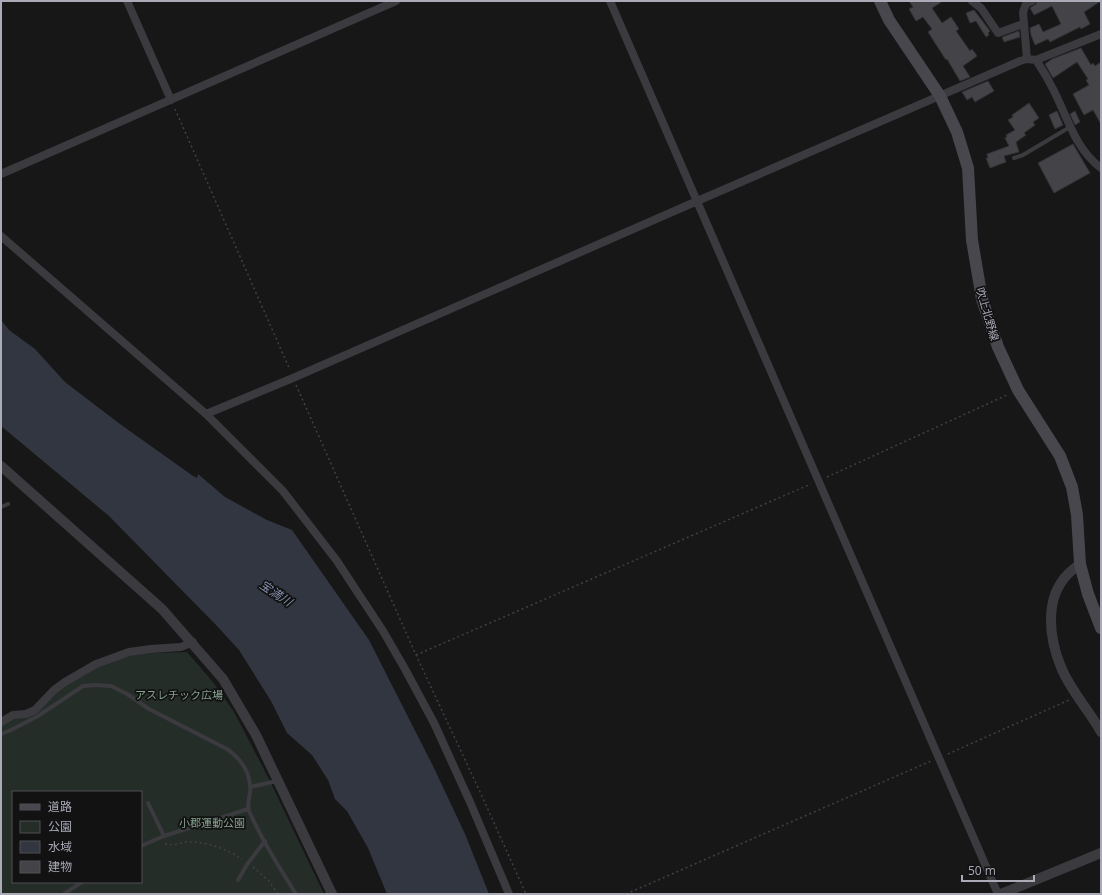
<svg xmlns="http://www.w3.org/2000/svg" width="1102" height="895" font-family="'Open Sans','Noto Sans JP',sans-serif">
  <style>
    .green { fill: #252d29; fill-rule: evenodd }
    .water { fill: #323640 }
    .building { fill: #444448; stroke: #323134 }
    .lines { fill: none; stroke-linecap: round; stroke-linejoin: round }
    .path { stroke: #404046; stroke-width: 1.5; stroke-dasharray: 2 3; stroke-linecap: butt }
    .service { stroke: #3b3a3f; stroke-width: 4 }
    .minor { stroke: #3b3a3f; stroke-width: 8 }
    .tertiary { stroke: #3b3a3f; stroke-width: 10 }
    .secondary { stroke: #47474d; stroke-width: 12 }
    .labels { text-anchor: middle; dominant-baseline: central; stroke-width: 3.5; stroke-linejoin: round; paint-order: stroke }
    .street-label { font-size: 11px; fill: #aaabb7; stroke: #121213 }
    .park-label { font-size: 11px; fill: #84a08d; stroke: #121213 }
    .water-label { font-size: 12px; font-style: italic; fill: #8690ae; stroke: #121213 }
  </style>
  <rect width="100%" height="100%" fill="#171718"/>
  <path class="green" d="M187 652 213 682 234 712 269 779 324 894H1V724L14 717 23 716C56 693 89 664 129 656 148 652 168 653 187 652ZM13 792H141V882H13Z"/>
  <path class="water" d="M1 320 9 330 35 349 65 382 120 424 193 476 197 478 198 474 225 497 267 520 292 530 369 640 434 768 465 834 489 894H387L368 848 347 811 335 799 328 780 312 755 287 733 271 701 239 650 217 626 109 516 1 426Z"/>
  <path class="building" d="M909 1H943L932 8 942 23 951 17 959 29 956 31 970 51 972 49 977 56 963 66 970 77 960 81 947 59 946 60 928 32 932 29 923 17 916 21 909 9 913 7Z
    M1037 1H1101L1084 12 1090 24 1081 29 1080 27 1050 42 1048 39 1035 45 1031 35 1030 28 1039 24 1043 32 1061 24 1052 6 1034 15 1030 8 1036 4Z
    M974 10 990 31 988 33 989 35 986 37 976 21 970 23 966 13Z
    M1019 31 1020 37 1004 42 1002 37Z
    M1081 48 1091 65 1093 63 1095 66 1101 62V124L1093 110 1084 115 1073 94 1089 85 1086 80 1088 79 1077 62 1053 78 1045 64 1052 59Z
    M988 81 994 91 975 102 972 97 967 100 962 92Z
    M1029 103 1039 118 1033 122 1035 125 1024 133 1026 135 1016 142 1019 152 1004 156 1006 162 990 168 986 158H988L987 154 1009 146 1005 138 1007 137 1006 135 1015 130 1008 120 1013 117 1012 115Z
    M1057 111 1063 125 1055 129 1049 115Z
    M1075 111 1080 122 1075 125 1070 114Z
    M1073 144 1090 173 1054 193 1038 163Z"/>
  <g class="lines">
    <path class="path" d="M175 109 290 370
      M296 385 416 655 481 794 526 894
      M827 477 1007 395
      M416 655 811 484
      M948 754 1069 700
      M165 844C172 846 180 843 187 842 205 841 227 849 242 859
      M253 867 269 881 278 894
      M626 894 931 761"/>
    <path class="service" d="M1014 158 1023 155 1070 127
      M1 507 8 504
      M1 734 11 730 38 716 83 686 95 685 111 686 127 694 149 709 227 749C241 759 252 774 250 793 249 798 247 806 249 811 262 840 279 867 296 894
      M250 787 277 781
      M148 803 164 836
      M141 846 164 836 248 809
      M238 880 248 863 265 841
      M64 894 82 882"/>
    <path class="minor" d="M127 1 171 100
      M610 1C737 300 871 595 998 894
      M972 1 981 8 998 33 1023 24
      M1027 59 1023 12 1026 4 1032 1
      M1036 60C1042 69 1048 79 1053 89 1067 116 1075 149 1101 168
      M1 174 396 1
      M1 236 206 414 283 491 337 561 358 593 383 631 405 669 434 723 470 802 509 894
      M206 414 293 378 695 202 1020 61 1027 59 1036 60 1101 34
      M1 722 13 715 26 714 35 710 54 690 65 682 96 664 129 652 151 649 181 647 193 642"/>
    <path class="tertiary" d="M1 466 162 609 223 679 256 735 332 894
      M1080 564C1076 567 1072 570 1068 574 1044 598 1049 638 1061 667 1070 690 1089 710 1101 732
      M1001 894 1101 853"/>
    <path class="secondary" d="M880 1 889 20 940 96 957 132 968 168 972 240 982 299 998 347 1018 390 1060 456 1072 487 1077 515 1080 564 1088 594 1101 628"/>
  </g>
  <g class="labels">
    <g class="street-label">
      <text transform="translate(988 314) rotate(74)">吹上北野線</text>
    </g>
    <g class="park-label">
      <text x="179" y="694">アスレチック広場</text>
      <text x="212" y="822">小郡運動公園</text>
    </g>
    <g class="water-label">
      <text transform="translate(276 593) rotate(34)">宝満川</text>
    </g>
  </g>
  <rect width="1102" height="895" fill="none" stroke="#aaabb7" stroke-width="4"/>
  <rect x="12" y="791" width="130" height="92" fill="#121213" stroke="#4f4f55"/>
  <rect x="20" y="804" width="20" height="6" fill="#47474d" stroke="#4f4f55"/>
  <text x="48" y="811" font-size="12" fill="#aaabb7">道路</text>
  <rect x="20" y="821" width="20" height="12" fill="#252d29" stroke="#4f4f55"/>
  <text x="48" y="831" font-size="12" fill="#aaabb7">公園</text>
  <rect x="20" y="841" width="20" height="12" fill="#323640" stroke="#4f4f55"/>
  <text x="48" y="851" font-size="12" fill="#aaabb7">水域</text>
  <rect x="20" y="861" width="20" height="12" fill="#444448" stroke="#4f4f55"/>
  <text x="48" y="871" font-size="12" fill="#aaabb7">建物</text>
  <path d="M962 875v6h72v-6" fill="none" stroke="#aaabb7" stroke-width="2"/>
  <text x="968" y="875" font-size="12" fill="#aaabb7" stroke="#121213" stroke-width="3" paint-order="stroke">50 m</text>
</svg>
